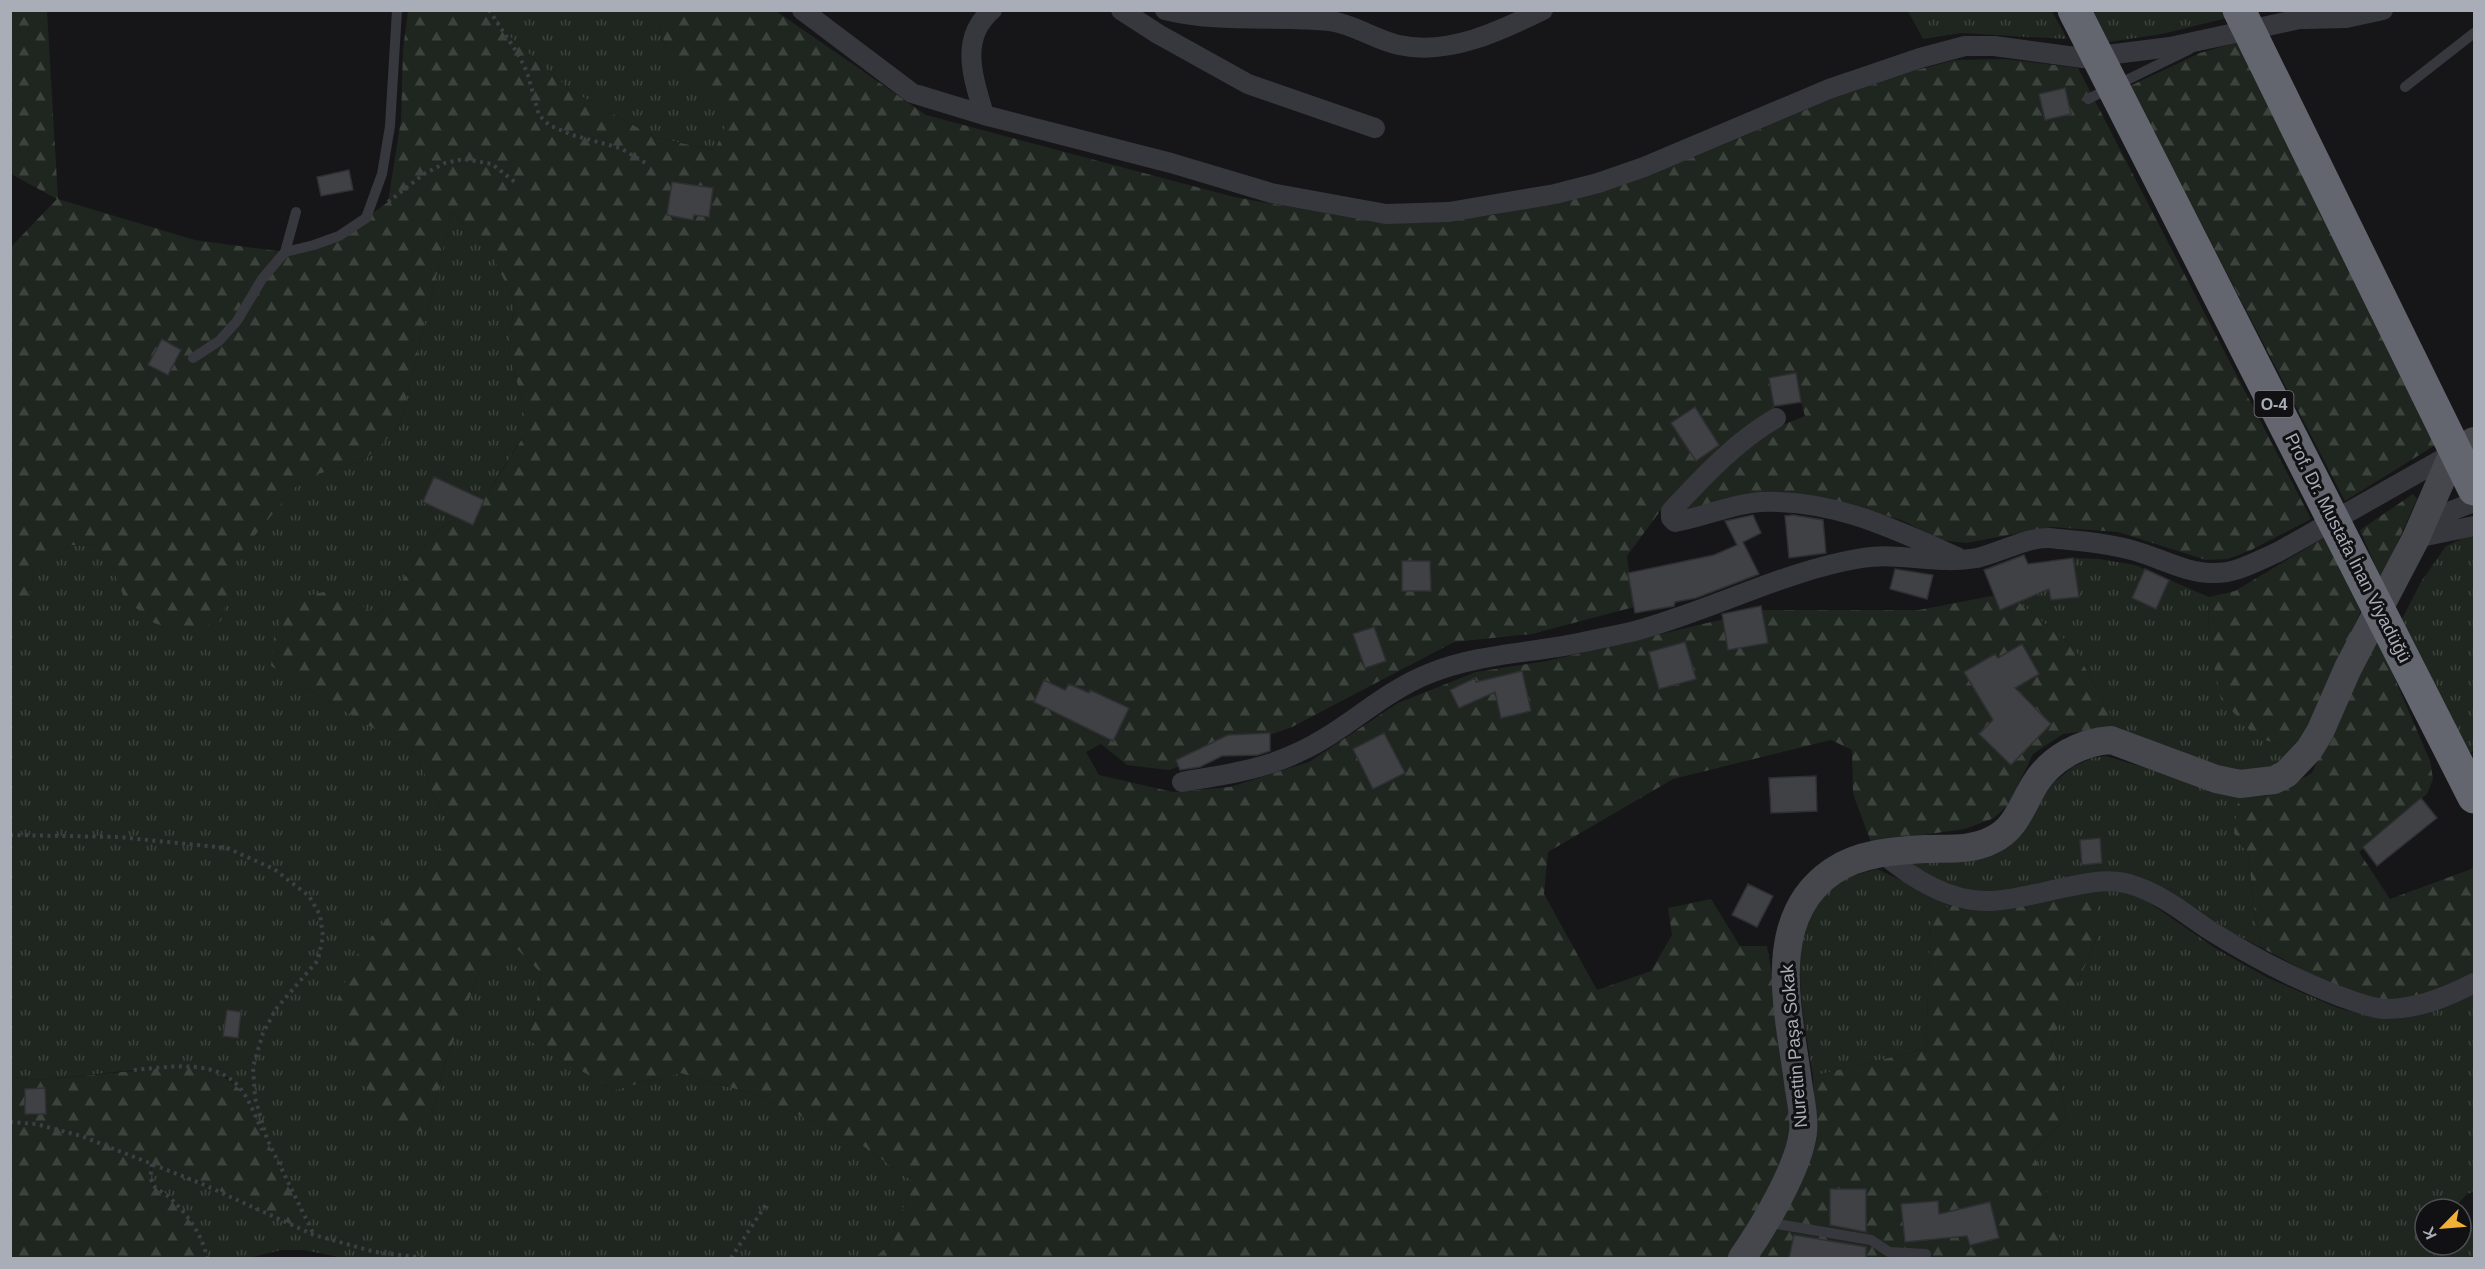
<svg xmlns="http://www.w3.org/2000/svg" width="2485" height="1269" font-family="Arial,sans-serif">
  <style>
    .grass { fill: url(#grass-tufts) }
    .forest { fill: url(#forest-firs) }
    .building { fill: #404145; stroke: #303034; stroke-width: 1.5 }
    .lines { fill: none; stroke-linecap: round; stroke-linejoin: round }
    .path { stroke: #3d3f44; stroke-width: 4; stroke-dasharray: 3 4.5; stroke-linecap: butt }
    .lane { stroke: #37383d; stroke-width: 10 }
    .street { stroke: #37383d; stroke-width: 20 }
    .secondary { stroke: #45474d; stroke-width: 28 }
    .highway-bridge { stroke: #63666e; stroke-width: 33 }
    .labels { text-anchor: middle; dominant-baseline: central; stroke-width: 6; stroke-linejoin: round; paint-order: stroke }
    .shield { fill: #111113; stroke: #7b7e86; stroke-width: 1.5 }
    .shield-label { font-size: 16px; font-weight: bold; fill: #a8adb8 }
    .street-label { font-size: 18px; fill: #a8adb8; stroke: #111113 }
  </style>
  <defs>
    <pattern id="grass-tufts" width="24" height="20" patternUnits="userSpaceOnUse" patternTransform="scale(1.5)"><rect width="24" height="20" fill="#1e261f"/><path d="M3 7l-1-3M5 7V3M7 7l1-3M15 17l-1-3M17 17v-4M19 17l1-3" fill="none" stroke="#3c433d"/></pattern>
    <pattern id="forest-firs" width="22" height="20" patternUnits="userSpaceOnUse" patternTransform="scale(1.5)"><rect width="22" height="20" fill="#1e261f"/><path d="M5 1l3.5 6h-7zM16 11l3.5 6h-7z" fill="#3c433d"/></pattern>
  </defs>
  <rect width="100%" height="100%" fill="#161618"/>
  <path class="grass" d="M489 11H656L668 57 730 118 716 150 656 138 570 90 500 28Z
    M1908 11H2052L2067 39 1961 33 1923 39Z
    M2093 11H2224L2227 18 2162 34 2109 42Z
    M452 212 493 257 514 301 509 355 522 399V438L482 502 435 532 378 616 334 589 271 666 417 755 433 794 452 828 415 885 429 1128 445 1063 482 965 515 947 542 974 529 1040 614 1090 680 1073 757 1095 863 1146 914 1182 888 1245 875 1258H343L304 1250H281L249 1258H207L204 1246 169 1196 155 1187 151 1179 152 1164 200 1183 314 1234 242 1091 227 1077 134 1070 40 1080 11 1077 10 613 28 600 36 565 72 545 98 546 113 569 124 598 221 621 234 559 302 479 364 460 399 428Z
    M2474 533V750L2469 754 2402 619 2421 582 2446 546Z
    M2073 558 2099 559 2135 565 2209 597 2208 638 2257 738 2283 745 2289 757 2276 767 2237 776 2119 731 2074 647 2007 593 2046 562Z
    M2106 756 2241 797 2234 833 2248 854 2256 922 2262 948 2229 931 2170 891 2140 878 1976 895 1922 873 1910 861 1965 859 2040 801 2053 783 2073 767 2092 758Z
    M1877 869 1952 904 1931 917 1926 1049 1813 1076C1805 1024 1781 926 1830 888 1843 877 1861 874 1877 869Z
    M2085 889 2123 892 2144 899 2215 948 2268 978 2338 1008 2382 1019 2410 1016 2474 989V1192L2467 1194 2456 1206 2458 1209H2425V1245H2461V1213L2474 1231V1258H2058L2062 1246 2033 1150 2067 1118 2052 1041 2097 938Z"/>
  <path class="forest" d="M11 11H47L58 199 195 240 285 252 305 248 366 218 388 202 401 120 403 50 408 11H489L500 28 570 90 656 138 715 150 729 118 668 57 656 11H776L926 115 1234 197 1376 222 1426 223 1493 215 1575 198 1694 157 1834 98 1913 71 1955 60 2005 59 2078 68 2311 519 2251 550 2228 559 2206 560 2118 532 2052 527 1966 543 1941 540 1901 520 1861 508 1684 511 1726 462 1772 429 1805 416 1801 402 1774 407 1743 430 1663 507 1627 556 1634 607 1532 634 1454 642 1292 727 1169 770 1127 765 1101 744 1086 752 1099 775 1173 792 1230 787 1309 762 1398 703 1476 672 1547 661 1762 610H1919L2007 593 2074 647 2119 731 2096 730 2063 734 2033 754 2009 804 1994 818 1965 829 1871 842 1853 794 1852 750 1831 740 1673 779 1548 852 1544 894 1597 990 1651 971 1672 935 1668 908 1711 899 1740 946H1767L1787 1058 1792 1125 1781 1162 1754 1222 1728 1258H875L888 1245 914 1182 863 1146 757 1095 680 1073 614 1090 529 1040 542 974 515 947 482 965 445 1063 429 1128 402 1137 360 1077 337 1000 358 953 415 885 452 828 433 794 417 755 271 666 274 638 290 601 334 589 378 616 435 532 482 502 522 439V399L509 355 514 301 493 257 452 212 399 428 364 460 302 479 235 559 221 621 184 633 154 623 124 598 113 569 98 546 72 545 36 565 28 600 11 613 10 248 57 199 11 174Z
    M2238 42 2437 444 2345 501 2130 86 2200 53Z
    M2413 494 2417 499 2381 579 2360 530Z
    M2325 537 2361 610 2318 713 2289 757 2283 745 2257 738 2221 699 2208 638 2209 597 2235 591Z
    M2377 637 2430 761 2433 779 2427 794 2359 852 2390 899 2474 868V974C2453 985 2429 997 2405 1000 2353 1004 2306 970 2262 948L2256 922 2248 854 2234 833 2237 806 2241 797 2266 796 2289 786 2312 773Z
    M2085 889 2098 905 2097 938 2052 1041 2067 1118 2033 1150 2062 1246 2058 1258H1754L1815 1129 1813 1076 1926 1049 1931 917 1952 904Z
    M183 1066C210 1069 222 1073 242 1091L314 1235 204 1184 152 1164C151 1172 149 1180 155 1187 159 1191 166 1194 170 1198 188 1216 202 1234 207 1258H11L10 1077 40 1080Z"/>
  <path class="building" d="M2065 88 2071 114 2045 120 2039 94Z
    M349 170 353 190 321 196 317 177Z
    M672 182 713 188 709 217 694 215 693 220 667 215Z
    M162 339 181 350 168 375 148 365Z
    M1796 373 1801 402 1774 406 1769 378Z
    M1695 407 1719 445 1696 461 1671 423Z
    M434 477 484 500 473 525 423 502Z
    M1753 515 1761 533 1743 542 1759 574 1696 598 1675 602 1674 606 1635 613 1628 573 1714 555 1737 545 1725 521Z
    M1793 515 1823 520 1826 553 1789 558 1785 516Z
    M2024 555 2028 564 2073 558 2079 597 2051 600 2049 589 2000 610 1984 570Z
    M1402 561H1430L1431 591H1402Z
    M1895 569 1933 575 1927 599 1890 589Z
    M2145 569 2169 580 2156 609 2132 598Z
    M1761 606 1768 643 1728 650 1722 614Z
    M1374 627 1386 661 1365 668 1353 634Z
    M1685 642 1696 679 1659 689 1649 652Z
    M2022 644 2039 674 2015 688 2051 724 2011 765 1979 734 1993 720 1964 672 1995 654 1998 658Z
    M1522 671 1531 711 1501 718 1495 692 1459 708 1450 690 1475 678 1476 682Z
    M1044 680 1065 690 1069 684 1089 693 1090 690 1129 708 1113 741 1034 702Z
    M1270 733V751L1258 755 1222 756 1200 767 1180 770 1176 760 1228 735Z
    M1384 733 1405 773 1373 789 1353 749Z
    M1816 776 1817 811 1771 813 1769 778Z
    M2421 798 2437 818 2377 866 2363 847Z
    M2100 838 2102 863 2082 865 2080 840Z
    M1748 884 1773 896 1757 927 1732 915Z
    M227 1010 241 1012 238 1038 223 1036Z
    M45 1088 46 1114H25V1089Z
    M1830 1189H1866V1232L1830 1225Z
    M1938 1201 1939 1214 1990 1202 1999 1238 1970 1245 1967 1236 1905 1242 1901 1204Z
    M1794 1235 1866 1247V1258H1789Z"/>
  <g class="lines">
    <path class="path" d="M489 10 518 54 527 72 539 115 549 125 572 135 620 148 649 165
      M388 202 424 174 445 163 464 159 492 164 516 183
      M10 835 119 837 227 848 274 869 309 896 320 915 323 936 318 960 276 1009 263 1033 253 1067 255 1098 267 1139 314 1235
      M134 1070C169 1067 219 1057 243 1092 251 1104 256 1118 262 1130
      M10 1122 36 1124 81 1136 200 1183 314 1235 375 1252 427 1258
      M152 1164C151 1172 149 1180 155 1187 159 1191 166 1194 170 1198 188 1215 202 1234 207 1258
      M731 1258 767 1203"/>
    <path class="lane" d="M2405 87 2474 33
      M2088 99 2190 49
      M285 252 296 212
      M193 358 219 341 237 321 262 279 285 252 314 245 339 236 366 218 382 174 390 126 397 10
      M1766 1222 1871 1240 1889 1252 1926 1254"/>
    <path class="street" d="M802 10 912 93 984 115
      M992 10C958 39 974 79 984 115L1171 163 1271 193 1386 214 1449 212 1555 194 1598 183 1644 167 1829 89 1920 58 1965 46H1994L2083 58 2170 47 2295 20 2322 10
      M1121 10 1158 34 1248 84 1375 128
      M1165 10C1216 23 1277 16 1330 21 1354 24 1375 40 1399 45 1448 56 1500 31 1543 10
      M2306 19 2346 18 2383 10
      M1776 418C1735 442 1703 477 1671 511V518L1675 522C1704 517 1731 504 1760 502 1833 499 1892 528 1957 557
      M2423 522 2474 502
      M2416 538 2474 526
      M1182 782C1222 775 1263 770 1299 752 1345 731 1381 693 1428 674 1469 657 1513 654 1557 647 1582 643 1607 637 1631 632 1709 612 1782 571 1862 558 1901 552 1938 565 1977 558 1999 553 2028 537 2049 538 2078 541 2108 543 2135 551 2160 558 2186 573 2212 573 2236 574 2257 561 2278 552L2453 453
      M1882 853C1911 878 1951 903 1991 901 2016 900 2042 892 2067 887 2088 883 2108 878 2129 884 2161 893 2185 914 2211 931 2251 956 2292 978 2336 995 2351 1000 2368 1008 2384 1009 2416 1010 2447 997 2474 983"/>
    <path class="secondary" d="M1742 1258C1763 1228 1799 1168 1803 1132 1805 1116 1800 1098 1798 1082 1789 1013 1763 918 1833 871 1860 853 1893 851 1925 849 1947 848 1971 851 1992 840 2016 829 2022 805 2035 784 2051 758 2081 742 2111 740L2216 779 2240 784 2274 780 2286 774 2309 750 2320 732 2348 668 2416 538 2453 453 2474 441"/>
    <path class="highway-bridge" d="M2074 10 2474 797
      M2239 10 2474 489"/>
  </g>
  <g class="labels">
    <rect class="shield" x="2254.5" y="391" width="39" height="26" rx="4.5"/>
    <g class="shield-label">
      <text x="2274" y="404">O-4</text>
    </g>
    <g class="street-label">
      <text transform="translate(2348 548) rotate(63)">Prof. Dr. Mustafa İnan Viyadüğü</text>
      <text transform="translate(1794 1046) rotate(-95)">Nurettin Paşa Sokak</text>
    </g>
  </g>
  <rect width="2485" height="1269" fill="none" stroke="#a8adb8" stroke-width="24"/>
  <g transform="translate(2443 1227) rotate(245)"><circle r="28" fill="#111113" stroke="#4d4f55" stroke-width="1.5"/>
  <path d="M0-4.5L10 22L0 15L-10 22Z" fill="#f2b134"/>
  <text y="-9" font-size="16" font-weight="bold" text-anchor="middle" fill="#a8adb8">K</text>
  </g>
</svg>
